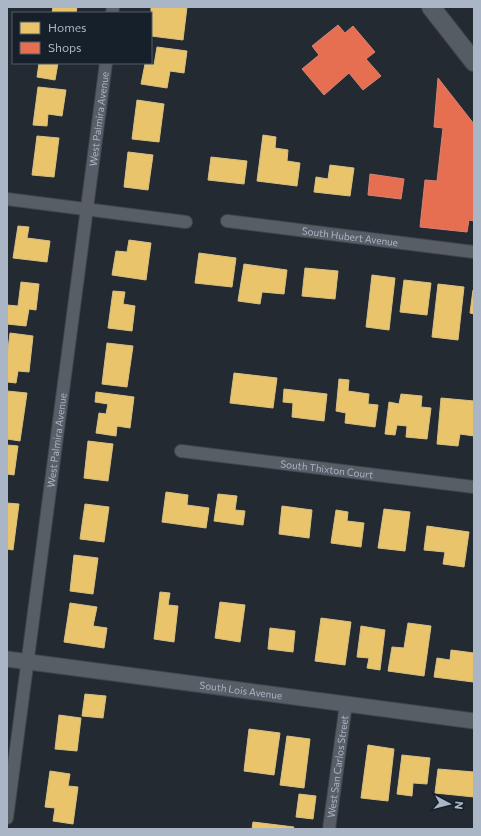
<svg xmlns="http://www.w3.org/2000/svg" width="481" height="836" font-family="Commissioner,sans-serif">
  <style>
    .homes { fill: #e9c46a; stroke: #d6c085 }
    .shops { fill: #e76f51; stroke: #d58474 }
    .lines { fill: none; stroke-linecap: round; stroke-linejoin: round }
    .minor-casing { stroke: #40464c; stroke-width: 14 }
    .tertiary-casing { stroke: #40464c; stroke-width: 17 }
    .secondary-casing { stroke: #40464c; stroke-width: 20 }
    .minor { stroke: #575e66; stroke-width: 12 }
    .tertiary { stroke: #575e66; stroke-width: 15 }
    .secondary { stroke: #565c64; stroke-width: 18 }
    .labels { text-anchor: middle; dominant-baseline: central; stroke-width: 4; stroke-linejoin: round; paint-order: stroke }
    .street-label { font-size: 10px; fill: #aab5c5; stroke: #16202b }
  </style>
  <rect width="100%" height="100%" fill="#232a31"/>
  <path class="homes" d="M53 7H77L76 13H52Z
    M151 7H187L183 40 151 36Z
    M157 47 187 51 184 73 170 71 167 88 141 84 145 64 154 65Z
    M39 63H58L55 80 37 77Z
    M38 87 66 90 62 116 48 114 47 126 33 125Z
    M137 100 164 104 159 142 132 139Z
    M263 135 276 137 275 148 288 150 287 161 300 163 297 186 257 181Z
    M37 136 59 138 54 177 32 175Z
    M128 152 153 155 148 190 124 187Z
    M211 157 247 161 244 184 208 180Z
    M330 165 354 168 350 196 314 192 316 177 328 179Z
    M18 226 29 227 27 238 50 241 47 262 13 258Z
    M129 240 151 243 146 280 112 275 116 251 127 252Z
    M199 253 236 258 232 287 195 283Z
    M244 264 287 270 284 294 262 292 260 304 238 301Z
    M305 268 338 271 335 299 302 296Z
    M372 275 395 278 389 330 366 327Z
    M404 280 431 283 427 315 400 312Z
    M21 282 39 284 36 310 29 309 26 326 7 324V305L18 306Z
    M438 284 464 287 458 340 432 337Z
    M473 290H474V314L470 313Z
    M113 291 125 292 123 304 135 306 132 331 108 328Z
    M10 333 33 336 29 372 18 371 16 383 7 382V357Z
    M107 343 133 346 127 387 102 384Z
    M234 373 277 378 273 408 230 403Z
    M339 379 349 380 348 391 369 394 368 404 378 405 375 427 345 423 346 413 336 411Z
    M284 389 327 394 324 421 292 417 293 403 283 402Z
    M7 391 27 393 20 441 7 439Z
    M96 392 134 397 130 428 117 426 116 436 96 433 99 413 106 414 108 404 95 402Z
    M401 394 422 396 421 407 431 408 427 439 406 437 407 426 397 425 395 435 385 434 389 402 399 404Z
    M441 398 474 401V436L460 434 458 446 437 444Z
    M88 441 113 444 108 481 84 478Z
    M7 445 18 446 14 475 7 474Z
    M166 492 188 495 187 505 209 508 206 528 162 522Z
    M218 494 237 496 235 510 245 511 243 525 214 521Z
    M7 503 19 504 13 550 7 549Z
    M85 504 109 507 104 542 80 539Z
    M282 506 312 510 309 538 279 534Z
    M384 509 410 512 405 551 378 548Z
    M336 510 348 512 347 521 364 523 361 547 331 543Z
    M427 526 469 532 464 567 443 564 445 552 424 550Z
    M74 555 98 558 93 594 70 591Z
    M160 592 170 593 168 605 178 606 174 642 154 639Z
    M220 602 245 605 240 642 215 638Z
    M70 603 97 607 93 626 107 628 104 648 64 642Z
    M321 618 351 622 345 665 315 661Z
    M408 623 431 626 424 676 388 671 392 647 404 648Z
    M361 626 385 630 380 670 367 668 369 658 357 657Z
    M270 628 295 631 293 652 268 649Z
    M451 650 474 653 473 682 434 677 437 658 450 660Z
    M85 694 106 696 103 718 82 716Z
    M59 715 81 718 77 751 55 749Z
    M249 729 280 733 274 775 244 771Z
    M287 736 310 739 304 788 280 785Z
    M368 745 394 749 388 801 361 798Z
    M402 755 430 758 427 784 413 783 412 796 397 794Z
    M438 769 474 772V797L435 793Z
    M50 771 70 774 68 786 78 787 73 824 53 821 55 808 45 807Z
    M299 794 316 796 313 819 296 817Z
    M253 822 294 827 293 829H252Z"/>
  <path class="shops" d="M338 25 345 33 353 26 375 52 366 59 381 76 363 90 349 73 324 95 302 69 319 55 312 46Z
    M438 78 474 124V221L469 220 467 232 420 227 425 180 437 181 443 128 434 127Z
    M370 174 404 179 401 199 368 195Z"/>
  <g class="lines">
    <g class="minor-casing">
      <g id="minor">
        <path d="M112 13 113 7"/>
        <path d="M7 199 186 222"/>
        <path id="s1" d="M227 221 474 252"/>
        <path id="s2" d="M181 451 474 487"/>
        <path id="s3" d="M7 818 106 63"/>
        <path id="s4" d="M329 829 346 704"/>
      </g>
    </g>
    <g class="tertiary-casing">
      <g id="tertiary">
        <path id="s5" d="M7 659 474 721"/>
      </g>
    </g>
    <g class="secondary-casing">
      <path id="secondary" d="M431 7 474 62"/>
    </g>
    <use href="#minor" class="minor"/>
    <use href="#tertiary" class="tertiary"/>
    <use href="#secondary" class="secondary"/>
  </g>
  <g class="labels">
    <g class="street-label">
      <text stroke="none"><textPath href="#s3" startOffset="705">West Palmira Avenue</textPath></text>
      <text stroke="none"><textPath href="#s1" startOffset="124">South Hubert Avenue</textPath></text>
      <text stroke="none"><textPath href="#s3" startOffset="381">West Palmira Avenue</textPath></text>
      <text stroke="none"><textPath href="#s2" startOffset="147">South Thixton Court</textPath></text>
      <text stroke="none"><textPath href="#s5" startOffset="236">South Lois Avenue</textPath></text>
      <text stroke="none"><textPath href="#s4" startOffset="63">West San Carlos Street</textPath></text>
    </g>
  </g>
  <rect width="481" height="836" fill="none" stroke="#aab5c5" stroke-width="16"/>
  <rect x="12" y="12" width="140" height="52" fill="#16202b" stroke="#515c69"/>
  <rect x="20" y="22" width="20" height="12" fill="#e9c46a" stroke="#515c69"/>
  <text x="48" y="32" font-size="12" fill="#aab5c5">Homes</text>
  <rect x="20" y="42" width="20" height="12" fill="#e76f51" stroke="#515c69"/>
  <text x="48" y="52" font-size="12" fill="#aab5c5">Shops</text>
  <g transform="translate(449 804) rotate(97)" stroke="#16202b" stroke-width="3" paint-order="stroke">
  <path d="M0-3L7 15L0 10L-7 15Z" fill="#aab5c5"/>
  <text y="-6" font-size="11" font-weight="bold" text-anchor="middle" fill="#aab5c5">N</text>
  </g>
</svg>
